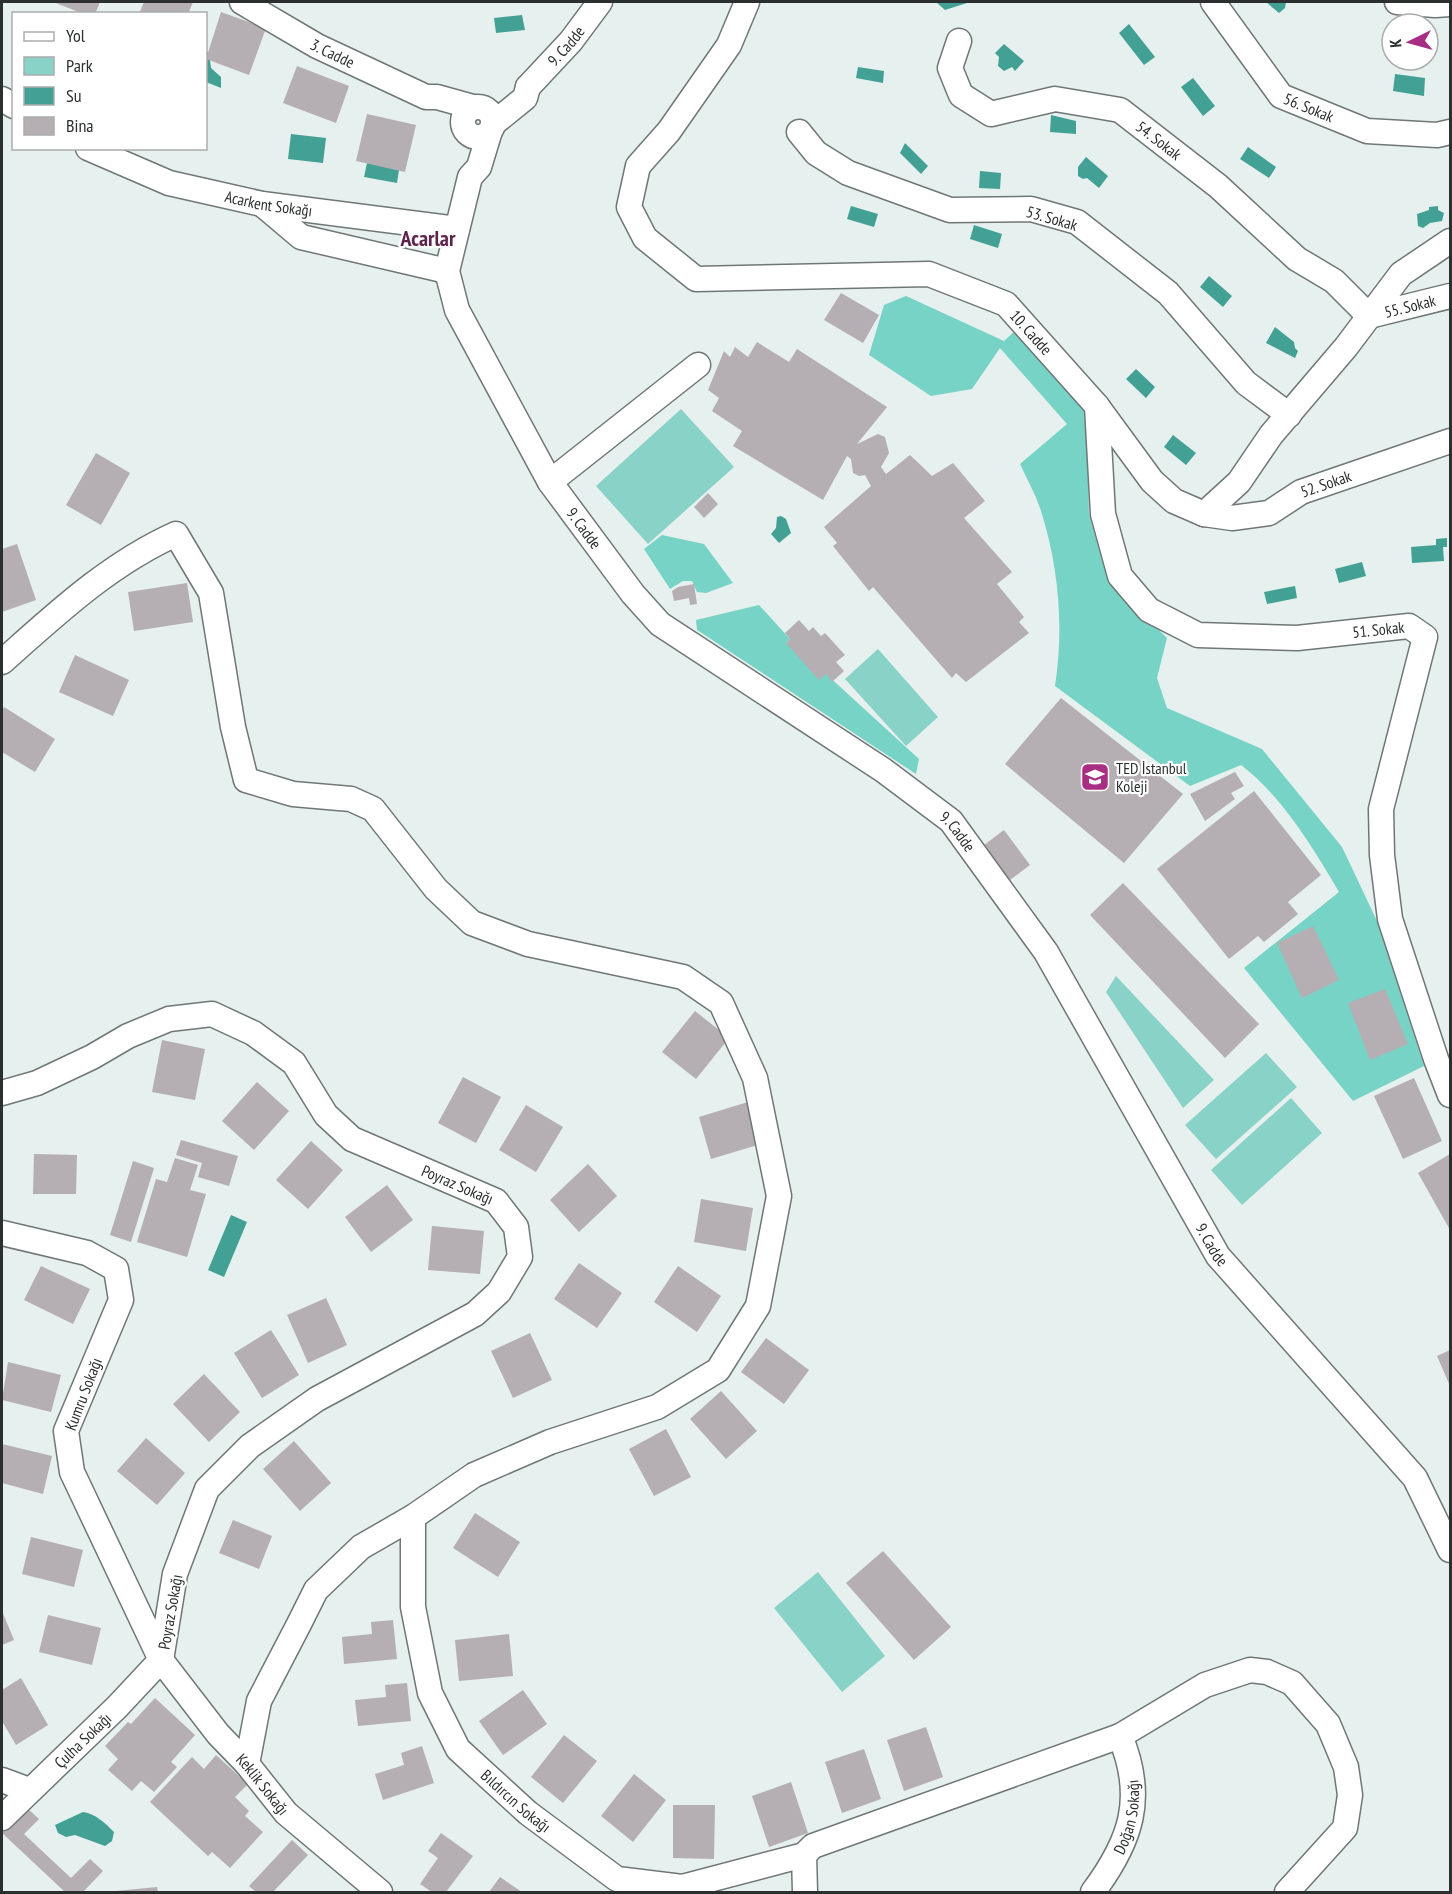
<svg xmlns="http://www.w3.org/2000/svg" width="1452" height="1894" font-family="'PT Sans Narrow',sans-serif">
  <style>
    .green { fill: #89d2c7 }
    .forest { fill: #77d3c5 }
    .water { fill: #43a094 }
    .building { fill: #b5aeb2 }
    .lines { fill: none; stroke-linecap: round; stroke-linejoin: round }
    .minor-casing { stroke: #6f7776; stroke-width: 27 }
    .minor { stroke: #fff; stroke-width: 24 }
    .labels { text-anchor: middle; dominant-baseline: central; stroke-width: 4.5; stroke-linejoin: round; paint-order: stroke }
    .street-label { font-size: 16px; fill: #2c2f2f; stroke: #fff }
    .poi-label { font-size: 16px; fill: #2c2f2f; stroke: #fff; text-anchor: start }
    .district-label { font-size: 22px; font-weight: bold; fill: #5d234a; stroke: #fff }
  </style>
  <rect width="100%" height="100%" fill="#e6f0ee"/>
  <path class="green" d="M681 409 734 467 648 544 596 486Z
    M878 649 938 717 906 746 845 679Z
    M1116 976 1214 1080 1183 1108 1106 992Z
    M1266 1053 1297 1087 1216 1159 1185 1125Z
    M1291 1098 1322 1133 1242 1205 1211 1170Z
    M818 1572 885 1656 842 1692 774 1608Z"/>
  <path class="forest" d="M906 296 1004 341 1015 331 1086 410 1089 514 1107 578 1167 638 1157 678 1167 708 1262 749 1342 847 1377 921 1424 1066 1353 1101 1244 968 1339 892C1314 849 1281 795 1241 765L1190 786 1055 686C1064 628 1059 568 1041 511 1036 495 1027 479 1020 464L1067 424 1000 348 972 389 931 396 869 355 884 305Z
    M662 535 704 544 733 583 706 593 697 592 692 581H683L670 589 644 549Z
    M759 605 790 639 786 643 826 674 919 759 916 774 697 630 696 620Z"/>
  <path class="water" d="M936 2H966L967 3 945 10Z
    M1266 2H1286L1285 8 1279 13Z
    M522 15 525 30 496 33 494 18Z
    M1129 24 1155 57 1144 65 1119 33Z
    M1004 44 1024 61 1015 71 1012 67 1004 71 998 66 999 57 995 53Z
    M206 51 209 53 211 68 221 77V88L206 82Z
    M858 67 884 71 883 83 856 78Z
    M1395 74 1425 78 1424 96 1393 91Z
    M1193 78 1215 106 1203 116 1181 87Z
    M1051 115 1076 121V134L1050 132Z
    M291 134 326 138 323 163 288 159Z
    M905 143 928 166 921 174 900 153Z
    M1248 147 1276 167 1269 178 1240 159Z
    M1086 157 1108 176 1099 188 1087 178 1083 179 1078 176V167Z
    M367 163 399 170 397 183 364 177Z
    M980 171 1001 173 1000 189 979 188Z
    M851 206 878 214 874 227 847 219Z
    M1438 206V210L1444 213 1442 221 1430 223 1423 228 1418 226 1417 214 1429 210V207Z
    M974 225 1002 234 998 248 970 239Z
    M1209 276 1232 296 1223 307 1200 287Z
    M1275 327 1294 342 1295 348 1298 351 1295 358 1266 343Z
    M1136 369 1155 387 1146 398 1126 379Z
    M1173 435 1196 453 1186 465 1164 447Z
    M781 516 786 519 791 533 779 543 771 534 776 528 777 517Z
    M1447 538V547H1443L1444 561 1412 563 1411 547 1436 545V539Z
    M1362 562 1366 576 1339 583 1335 569Z
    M1295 586 1297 598 1267 604 1264 592Z
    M231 1215 247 1222 224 1277 208 1270Z
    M83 1812C96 1814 105 1823 114 1832L112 1841 105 1846 75 1835 66 1837 58 1833 55 1825Z"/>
  <path class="building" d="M53 2H100L95 14H84Z
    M144 2H193L188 14H139Z
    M221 12 266 28 249 75 206 59Z
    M297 66 349 86 336 123 283 103Z
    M367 114 416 125 405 172 356 161Z
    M841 293 879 315 863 343 824 320Z
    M757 342 789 362 797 349 887 407 857 444 878 434 885 437 889 453 881 467 886 474 910 455 932 476 953 463 985 501 964 518 1012 572 997 584 1024 617 1019 622 1029 633 966 682 956 673 952 678 873 587 869 591 833 546 837 543 824 527 871 486 865 475 859 476 853 473 851 459 847 456 823 500 733 446 742 431 712 411 719 398 708 390 724 351 730 357 735 347 748 357Z
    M96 453 130 473 101 525 66 505Z
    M708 493 718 504 704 518 694 507Z
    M17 544 36 600 2 612V549Z
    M187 583 193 622 134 631 128 592Z
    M694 584 697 604 690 605 689 598 674 601 672 591 678 587Z
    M799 620 809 631 813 627 821 636 825 633 845 655 836 662 844 671 832 682 826 674 819 680 786 643 790 639 785 633Z
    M75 655 129 680 113 716 59 692Z
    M1061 698 1183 794 1124 863 1005 764Z
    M4 707 55 739 35 772 2 752V712Z
    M1235 772 1244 786 1231 793 1235 799 1205 821 1190 794Z
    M1254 791 1321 875 1288 902 1298 914 1264 942 1258 936 1229 959 1157 869Z
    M1004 830 1030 865 1006 883 980 848Z
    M1123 883 1259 1024 1225 1058 1090 915Z
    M1313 926 1339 980 1302 998 1277 943Z
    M1385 989 1408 1044 1370 1060 1348 1003Z
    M695 1011 729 1038 696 1079 662 1052Z
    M162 1040 205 1049 195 1100 152 1092Z
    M463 1077 501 1097 476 1143 438 1123Z
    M1414 1078 1442 1141 1403 1159 1374 1096Z
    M257 1082 289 1111 254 1150 222 1121Z
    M748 1102 761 1144 711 1159 699 1117Z
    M526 1105 563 1127 536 1172 499 1150Z
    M181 1140 238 1156 229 1186 198 1177 202 1163 176 1155Z
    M311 1141 343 1170 308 1209 276 1180Z
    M34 1154 77 1155 76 1194H33Z
    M1450 1154V1230L1418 1173Z
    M175 1158 198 1165 190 1190 206 1194 187 1257 137 1242 156 1179 167 1182Z
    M133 1161 154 1168 131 1242 110 1235Z
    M588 1164 617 1196 579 1232 550 1200Z
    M387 1185 413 1220 371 1252 345 1217Z
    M701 1199 753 1208 746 1251 694 1242Z
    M432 1226 484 1231 480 1274 428 1270Z
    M579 1263 622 1293 597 1328 554 1299Z
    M41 1266 90 1289 73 1324 24 1300Z
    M678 1266 721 1296 697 1332 654 1302Z
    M326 1298 347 1345 308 1363 287 1315Z
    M271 1330 299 1375 262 1398 234 1353Z
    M530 1333 552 1380 513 1398 491 1351Z
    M766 1338 809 1370 784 1404 741 1372Z
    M1450 1350V1386L1437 1356Z
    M8 1362 61 1375 51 1412 2 1400Z
    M204 1374 240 1412 209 1442 173 1404Z
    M721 1391 757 1431 726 1459 690 1419Z
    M666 1429 691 1477 654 1496 629 1449Z
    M146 1438 185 1473 157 1505 117 1471Z
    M294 1441 331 1483 300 1511 263 1469Z
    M2 1444 52 1456 43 1494 2 1483Z
    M475 1513 520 1542 498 1577 453 1548Z
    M233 1520 272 1536 259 1569 219 1553Z
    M31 1537 83 1550 74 1587 22 1574Z
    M883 1551 951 1627 914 1660 846 1583Z
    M2 1611 14 1640 2 1645Z
    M48 1615 101 1628 92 1665 39 1652Z
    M393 1620 397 1659 344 1664 342 1637 372 1634 371 1622Z
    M509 1634 513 1676 459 1681 455 1640Z
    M21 1678 48 1725 16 1745 2 1721V1690Z
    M407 1683 411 1721 358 1726 355 1700 386 1697 385 1685Z
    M523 1690 547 1724 503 1755 479 1721Z
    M155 1698 195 1735 171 1762 177 1767 154 1792 141 1781 132 1791 108 1770 118 1759 105 1746 128 1722 131 1724Z
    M926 1727 943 1777 904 1791 887 1740Z
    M564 1735 597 1761 563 1803 531 1777Z
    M422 1746 434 1783 383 1800 375 1774 404 1765 401 1753Z
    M864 1749 881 1799 842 1813 825 1762Z
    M216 1755 248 1784 235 1797 249 1811 245 1816 263 1832 230 1868 212 1852 208 1856 150 1802 192 1757 204 1769Z
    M634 1774 666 1800 633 1842 601 1816Z
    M791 1782 808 1833 769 1847 752 1796Z
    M673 1805H715L714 1859 673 1858Z
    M26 1807 39 1819 24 1834 71 1878 90 1859 103 1871 83 1892H65L2 1833Z
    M441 1833 473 1856 446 1892H432L420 1884 438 1858 428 1851Z
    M292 1840 308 1855 273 1892H256L249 1886Z
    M500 1877 510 1884 522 1892H489Z
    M157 1887 158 1892H117L116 1891Z"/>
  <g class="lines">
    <g class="minor-casing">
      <g id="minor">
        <path id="s1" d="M242 2 317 46 426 97H437L473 107"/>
        <path id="s2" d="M747 2 729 45 669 131 638 166 629 207 645 238 696 279 929 274 1006 304 1097 406 1152 481 1174 501 1204 514 1239 482 1271 435 1346 347 1401 274 1450 241"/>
        <path id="s3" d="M1213 2 1281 96 1367 131 1437 135 1450 132"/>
        <path d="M1397 2 1435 5 1450 4"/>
        <path id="s4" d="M959 41 950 68 961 95 991 114 1055 99 1120 110 1218 186 1297 259 1334 281 1369 316 1450 296"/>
        <path id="s5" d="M528 87 571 41 600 2"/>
        <path d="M2 99 14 106"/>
        <circle cx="478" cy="122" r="15"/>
        <path d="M494 123 525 98 528 87"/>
        <path d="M799 132 816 153 848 173 950 210 1031 209 1077 222 1168 293 1246 383 1289 415"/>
        <path id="s6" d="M489 134 479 167 470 177 447 271 457 310 550 482 633 594 660 624 883 770 951 821 1046 952 1218 1256 1415 1478 1450 1550"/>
        <path id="s7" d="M88 148 169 183 262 204 457 229"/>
        <path d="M262 204 301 237 447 271"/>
        <path id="s8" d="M1097 406 1103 514 1120 576 1149 610 1198 635 1297 638 1409 626 1425 637 1381 809 1382 855 1390 919 1436 1059 1450 1095"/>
        <path d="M550 482 698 365"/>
        <path id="s9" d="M1204 514 1232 518 1269 513 1301 492 1450 441"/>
        <path d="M2 662C56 614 109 564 176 534L211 593 233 727 246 780 293 794 351 799 373 809 436 889 472 923 528 944 683 977 721 1003 755 1078 779 1196 758 1306 718 1370 657 1407 550 1442 474 1475 413 1517 361 1547 316 1590 299 1624 259 1701 247 1764"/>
        <path id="s10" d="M2 1093 37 1083 92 1057 128 1036 169 1019 212 1014 253 1033 294 1063 326 1115 352 1139 496 1201 516 1227 520 1257 499 1292 475 1314 317 1399 250 1446 207 1489 175 1574 161 1660"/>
        <path id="s11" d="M2 1233 87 1253 116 1269 121 1300 66 1431 72 1472 161 1660 218 1734 247 1764 286 1813 380 1892"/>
        <path id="s12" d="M413 1517V1607L430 1693 458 1749 528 1813 617 1879 682 1887 804 1855"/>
        <path d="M2 1780 29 1790"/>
        <path id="s13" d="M2 1818 117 1707 161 1660"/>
        <path d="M805 1892 804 1855 813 1846 1120 1736 1205 1685 1250 1670 1267 1672 1292 1683 1328 1724 1346 1767 1350 1795 1345 1828 1287 1892"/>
        <path id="s14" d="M1093 1892C1131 1841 1146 1798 1120 1736"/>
      </g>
    </g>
    <use href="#minor" class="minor"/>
  </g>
  <defs>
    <g id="school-square" transform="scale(1.5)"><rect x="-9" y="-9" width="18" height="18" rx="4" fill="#a82e84" stroke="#fff"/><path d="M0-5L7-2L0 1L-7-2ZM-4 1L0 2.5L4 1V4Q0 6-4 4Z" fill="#fff"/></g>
  </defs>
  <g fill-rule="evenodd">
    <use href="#school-square" x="1095" y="777"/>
  </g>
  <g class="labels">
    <g class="street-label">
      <text stroke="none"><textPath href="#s5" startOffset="56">9. Cadde</textPath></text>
      <text stroke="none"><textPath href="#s1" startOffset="104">3. Cadde</textPath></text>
      <text stroke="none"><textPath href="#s3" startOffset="146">56. Sokak</textPath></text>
      <text stroke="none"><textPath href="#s4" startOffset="274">54. Sokak</textPath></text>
      <text stroke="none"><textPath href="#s7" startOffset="190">Acarkent Sokağı</textPath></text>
      <text transform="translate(1052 218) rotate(16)">53. Sokak</text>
      <text stroke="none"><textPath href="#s4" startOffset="591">55. Sokak</textPath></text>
      <text stroke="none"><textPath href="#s2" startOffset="694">10. Cadde</textPath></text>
      <text stroke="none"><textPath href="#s9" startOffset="130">52. Sokak</textPath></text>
      <text stroke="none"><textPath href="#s6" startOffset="438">9. Cadde</textPath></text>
      <text stroke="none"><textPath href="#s8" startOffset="453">51. Sokak</textPath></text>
      <text stroke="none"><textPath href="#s6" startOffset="924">9. Cadde</textPath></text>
      <text stroke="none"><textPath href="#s10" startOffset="534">Poyraz Sokağı</textPath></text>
      <text stroke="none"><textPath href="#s6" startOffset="1410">9. Cadde</textPath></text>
      <text transform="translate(83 1394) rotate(-69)">Kumru Sokağı</text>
      <text transform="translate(170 1612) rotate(-80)">Poyraz Sokağı</text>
      <text stroke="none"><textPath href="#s13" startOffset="112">Çulha Sokağı</textPath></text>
      <text stroke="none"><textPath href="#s11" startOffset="704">Keklik Sokağı</textPath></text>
      <text stroke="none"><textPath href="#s12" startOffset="318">Bıldırcın Sokağı</textPath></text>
      <text stroke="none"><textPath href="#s14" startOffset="84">Doğan Sokağı</textPath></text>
    </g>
    <g class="poi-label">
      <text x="1116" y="768">TED İstanbul<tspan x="1116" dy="18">Koleji</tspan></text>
    </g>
    <g class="district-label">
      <text x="428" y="238">Acarlar</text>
    </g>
  </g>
  <rect width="1452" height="1894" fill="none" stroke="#2c2f2f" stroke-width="6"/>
  <rect x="12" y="12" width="195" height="138" fill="#ffffff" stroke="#abacac" stroke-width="1.5"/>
  <rect x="24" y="32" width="30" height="9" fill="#ffffff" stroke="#abacac" stroke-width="1.5"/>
  <text x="66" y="42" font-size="18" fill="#2c2f2f">Yol</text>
  <rect x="24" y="57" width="30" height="18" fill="#89d2c7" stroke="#abacac" stroke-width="1.5"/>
  <text x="66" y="72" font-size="18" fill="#2c2f2f">Park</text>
  <rect x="24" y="87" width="30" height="18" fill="#43a094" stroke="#abacac" stroke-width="1.5"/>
  <text x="66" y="102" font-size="18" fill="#2c2f2f">Su</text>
  <rect x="24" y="117" width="30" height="18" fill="#b5aeb2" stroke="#abacac" stroke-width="1.5"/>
  <text x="66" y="132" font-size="18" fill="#2c2f2f">Bina</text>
  <g transform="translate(1410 42) rotate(265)"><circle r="28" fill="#ffffff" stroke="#abacac" stroke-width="1.5"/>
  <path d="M0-4.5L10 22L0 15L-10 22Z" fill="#a82e84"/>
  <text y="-9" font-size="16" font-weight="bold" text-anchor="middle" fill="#2c2f2f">K</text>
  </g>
</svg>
